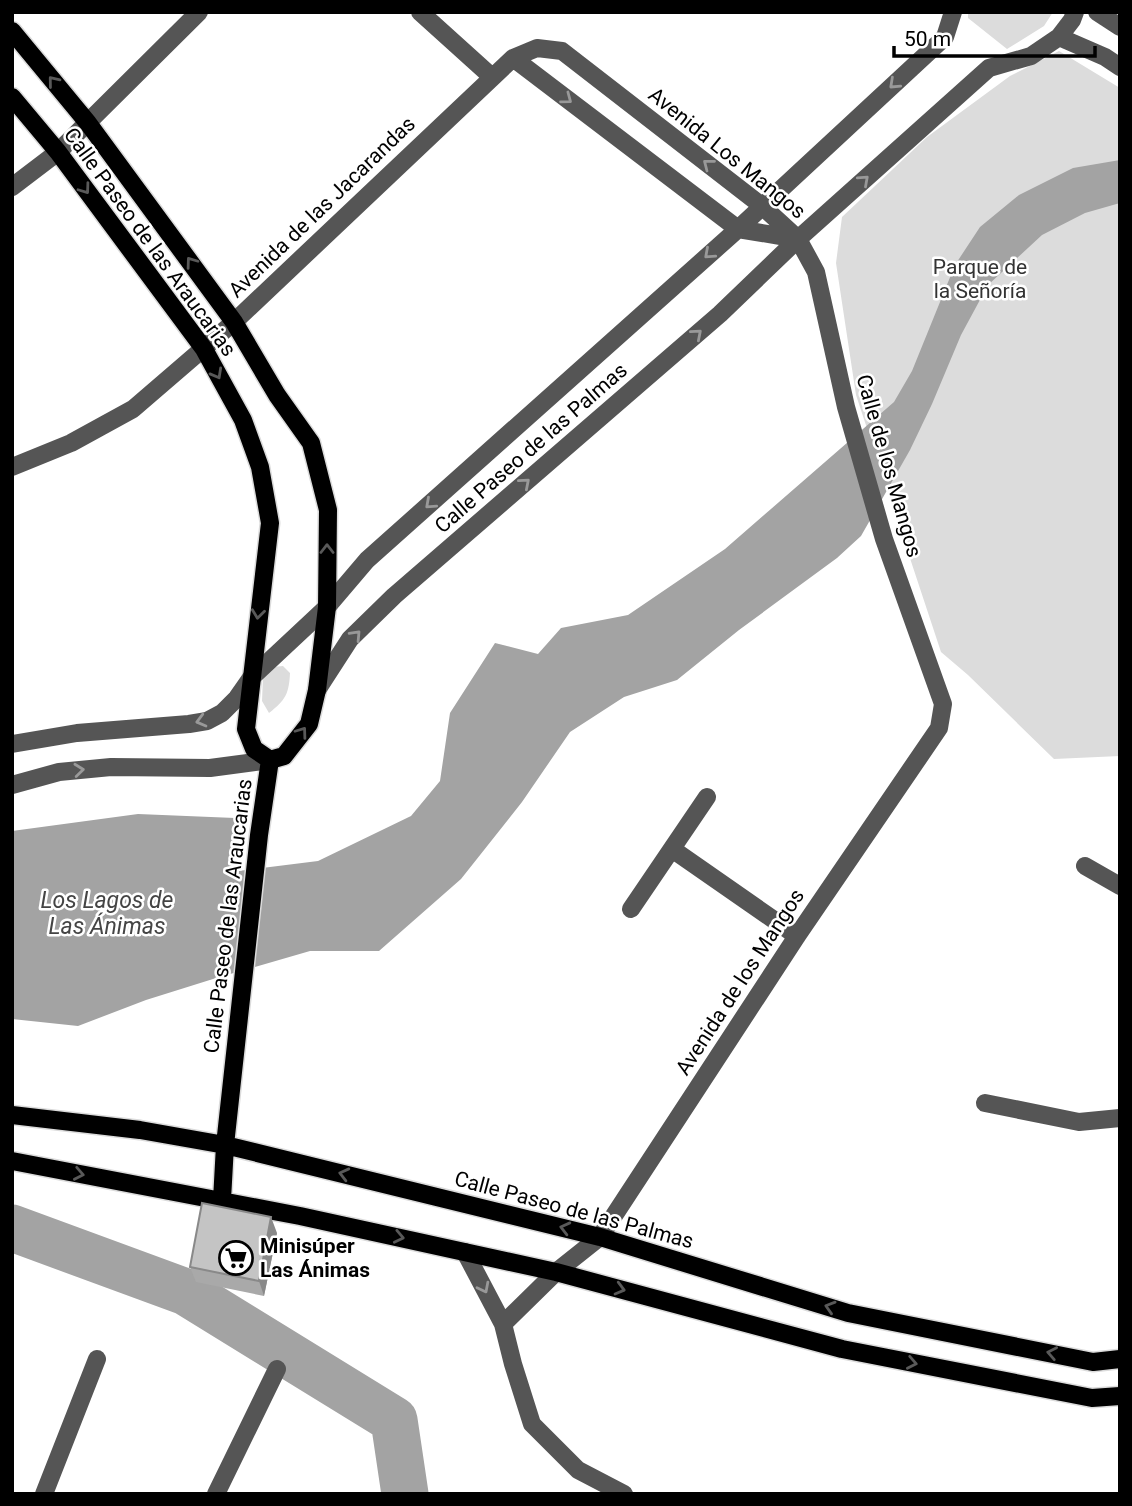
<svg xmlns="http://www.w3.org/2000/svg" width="1132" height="1506" font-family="Roboto,sans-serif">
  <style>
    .green { fill: #dcdcdc }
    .water { fill: #a3a3a3 }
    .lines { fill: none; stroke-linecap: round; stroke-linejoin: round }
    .river { stroke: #a3a3a3; stroke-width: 47 }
    .major-casing { stroke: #dbdbdb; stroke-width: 21 }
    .minor { stroke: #555; stroke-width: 18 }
    .major { stroke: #000; stroke-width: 18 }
    .wall { fill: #a9a9a9 }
    .shaded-wall { fill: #898989 }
    .building { fill: #c4c4c4; stroke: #898989; stroke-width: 2 }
    .oneway { stroke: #595959 }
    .oneway2 { stroke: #999 }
    .labels { text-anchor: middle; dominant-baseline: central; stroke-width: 5; stroke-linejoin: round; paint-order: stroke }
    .street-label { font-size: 21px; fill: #000; stroke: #fff }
    .park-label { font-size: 21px; fill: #333; stroke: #fff }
    .poi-label { font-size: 21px; font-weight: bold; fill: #000; stroke: #fff; text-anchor: start }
    .water-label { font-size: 23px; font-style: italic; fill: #444; stroke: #fff }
  </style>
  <rect width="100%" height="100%" fill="#fff"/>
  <path class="green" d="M968 12H1053L1044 26 1007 49 968 18Z
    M1059 51 1120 88V756L1054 759 968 675 941 652 856 395 836 263 842 217 927 137 1010 76Z
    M283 666 290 673C289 693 286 700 269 713L262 701 263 676 273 667Z"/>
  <path class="water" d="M1120 160V203L1085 213 1042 235 988 285 961 335 932 404 910 450 861 536 837 558 739 630 677 680 624 697 570 732 522 802 461 879 379 951H310L213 979 146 1000 78 1026 12 1019V831L138 814 235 818 230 872 318 861 411 816 440 781 450 713 495 643 538 654 561 628 628 615 725 549 894 402 912 371 955 265 980 227 1019 195 1073 168Z"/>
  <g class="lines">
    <path class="river" d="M12 1228 186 1292 394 1420 405 1494"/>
    <g class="major-casing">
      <path id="major" d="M12 31 88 123 234 322 277 395 311 443 328 510 327 607 317 690 309 724 284 756 270 760
        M12 97 58 152 204 349 243 420 260 467 270 523 246 729 254 749 270 760
        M12 1115 140 1130 225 1145 600 1237 848 1313 1093 1362 1120 1359
        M12 1161 300 1216 556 1272 842 1349 1092 1398 1120 1396
        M222 1200 225 1145 259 835 270 760"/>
    </g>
    <path class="minor" d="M420 12 492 77
      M1097 12 1120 27
      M1059 37 1105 57 1120 67
      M513 58 738 229 798 239
      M12 187 58 152 199 12
      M12 467 71 443 133 409 234 322 513 58 537 48 562 51 762 206 798 239 816 272 846 407 884 539 943 704 939 728 797 936 600 1237 556 1272 503 1324
      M317 690 350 639 394 596 720 314 798 239 989 68 1031 56 1059 37 1072 20 1075 12
      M12 744 77 733 189 724 207 721 222 713 237 698 251 678 327 607 367 560 738 229 945 37 953 12
      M12 785 59 772 111 767 210 768 270 760
      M672 849 797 936
      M1085 866 1120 886
      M631 909 707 797
      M985 1103 1079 1122 1120 1118
      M465 1252 503 1324 513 1364 532 1424 578 1470 624 1494
      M44 1494 97 1359
      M216 1494 277 1369"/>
    <use href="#major" class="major"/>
  </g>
  <path class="wall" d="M277 1233 264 1296 196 1282 190 1267Z"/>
  <path class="shaded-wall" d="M271 1217 277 1233 264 1296 259 1281Z"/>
  <path class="building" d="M202 1203 271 1217 259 1281 190 1267Z"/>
  <defs><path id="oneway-chevron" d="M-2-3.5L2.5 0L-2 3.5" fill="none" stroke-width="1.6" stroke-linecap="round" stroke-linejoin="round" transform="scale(1.75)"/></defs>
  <g class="oneway">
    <use href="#oneway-chevron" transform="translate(53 81) rotate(-129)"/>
    <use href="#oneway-chevron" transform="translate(85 189) rotate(54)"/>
    <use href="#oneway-chevron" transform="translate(191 262) rotate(-126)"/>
    <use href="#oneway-chevron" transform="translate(217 374) rotate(61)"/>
    <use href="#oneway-chevron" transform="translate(327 549) rotate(-90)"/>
    <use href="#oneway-chevron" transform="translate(258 614) rotate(97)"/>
    <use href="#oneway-chevron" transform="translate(302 732) rotate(-54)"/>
    <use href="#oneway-chevron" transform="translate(79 1174) rotate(11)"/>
    <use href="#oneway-chevron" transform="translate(344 1174) rotate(-166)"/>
    <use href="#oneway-chevron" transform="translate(565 1228) rotate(-166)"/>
    <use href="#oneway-chevron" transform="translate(399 1237) rotate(12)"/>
    <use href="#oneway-chevron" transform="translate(620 1289) rotate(15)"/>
    <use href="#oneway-chevron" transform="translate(830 1307) rotate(-163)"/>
    <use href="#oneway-chevron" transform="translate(1052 1353) rotate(-169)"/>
    <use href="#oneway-chevron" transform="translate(912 1363) rotate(11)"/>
  </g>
  <g class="oneway2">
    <use href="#oneway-chevron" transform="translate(894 84) rotate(137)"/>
    <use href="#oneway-chevron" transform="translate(567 99) rotate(37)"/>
    <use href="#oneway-chevron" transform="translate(708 164) rotate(-142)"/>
    <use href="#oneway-chevron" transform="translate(864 180) rotate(-42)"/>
    <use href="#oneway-chevron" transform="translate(709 254) rotate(138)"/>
    <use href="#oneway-chevron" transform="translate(697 334) rotate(-41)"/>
    <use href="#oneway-chevron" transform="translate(525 483) rotate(-41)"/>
    <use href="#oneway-chevron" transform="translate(430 504) rotate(138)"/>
    <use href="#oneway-chevron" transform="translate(356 635) rotate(-47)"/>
    <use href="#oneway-chevron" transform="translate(201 721) rotate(165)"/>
    <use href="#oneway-chevron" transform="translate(79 770) rotate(-6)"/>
    <use href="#oneway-chevron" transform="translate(484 1288) rotate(63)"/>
  </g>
  <defs>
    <g id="supermarket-ring" transform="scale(1.75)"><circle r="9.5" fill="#fff" stroke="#000" stroke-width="1.5"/><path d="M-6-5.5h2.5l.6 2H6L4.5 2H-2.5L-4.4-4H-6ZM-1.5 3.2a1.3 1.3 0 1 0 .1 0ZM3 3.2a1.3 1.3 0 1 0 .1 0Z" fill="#000"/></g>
  </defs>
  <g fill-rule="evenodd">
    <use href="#supermarket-ring" x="236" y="1258"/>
  </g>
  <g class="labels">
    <g class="street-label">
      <text transform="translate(727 153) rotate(39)">Avenida Los Mangos</text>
      <text transform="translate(322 207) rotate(-44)">Avenida de las Jacarandas</text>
      <text transform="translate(150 242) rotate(54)">Calle Paseo de las Araucarias</text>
      <text transform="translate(531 448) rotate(-41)">Calle Paseo de las Palmas</text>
      <text transform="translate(889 466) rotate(74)">Calle de los Mangos</text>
      <text transform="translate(228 916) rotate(-83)">Calle Paseo de las Araucarias</text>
      <text transform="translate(740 982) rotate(-57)">Avenida de los Mangos</text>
      <text transform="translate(574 1210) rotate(15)">Calle Paseo de las Palmas</text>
    </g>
    <g class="park-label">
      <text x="980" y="267">Parque de<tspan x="980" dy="24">la Señoría</tspan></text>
    </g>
    <g class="poi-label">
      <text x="260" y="1246">Minisúper<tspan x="260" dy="24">Las Ánimas</tspan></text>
    </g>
    <g class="water-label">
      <text x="107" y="900">Los Lagos de<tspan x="107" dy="26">Las Ánimas</tspan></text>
    </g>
  </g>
  <rect width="1132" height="1506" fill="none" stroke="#000000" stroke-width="28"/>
  <path d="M894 46v10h201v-10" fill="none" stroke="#000000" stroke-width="3.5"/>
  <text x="904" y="46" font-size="21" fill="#000000" stroke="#ffffff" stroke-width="5" paint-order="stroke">50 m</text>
</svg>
